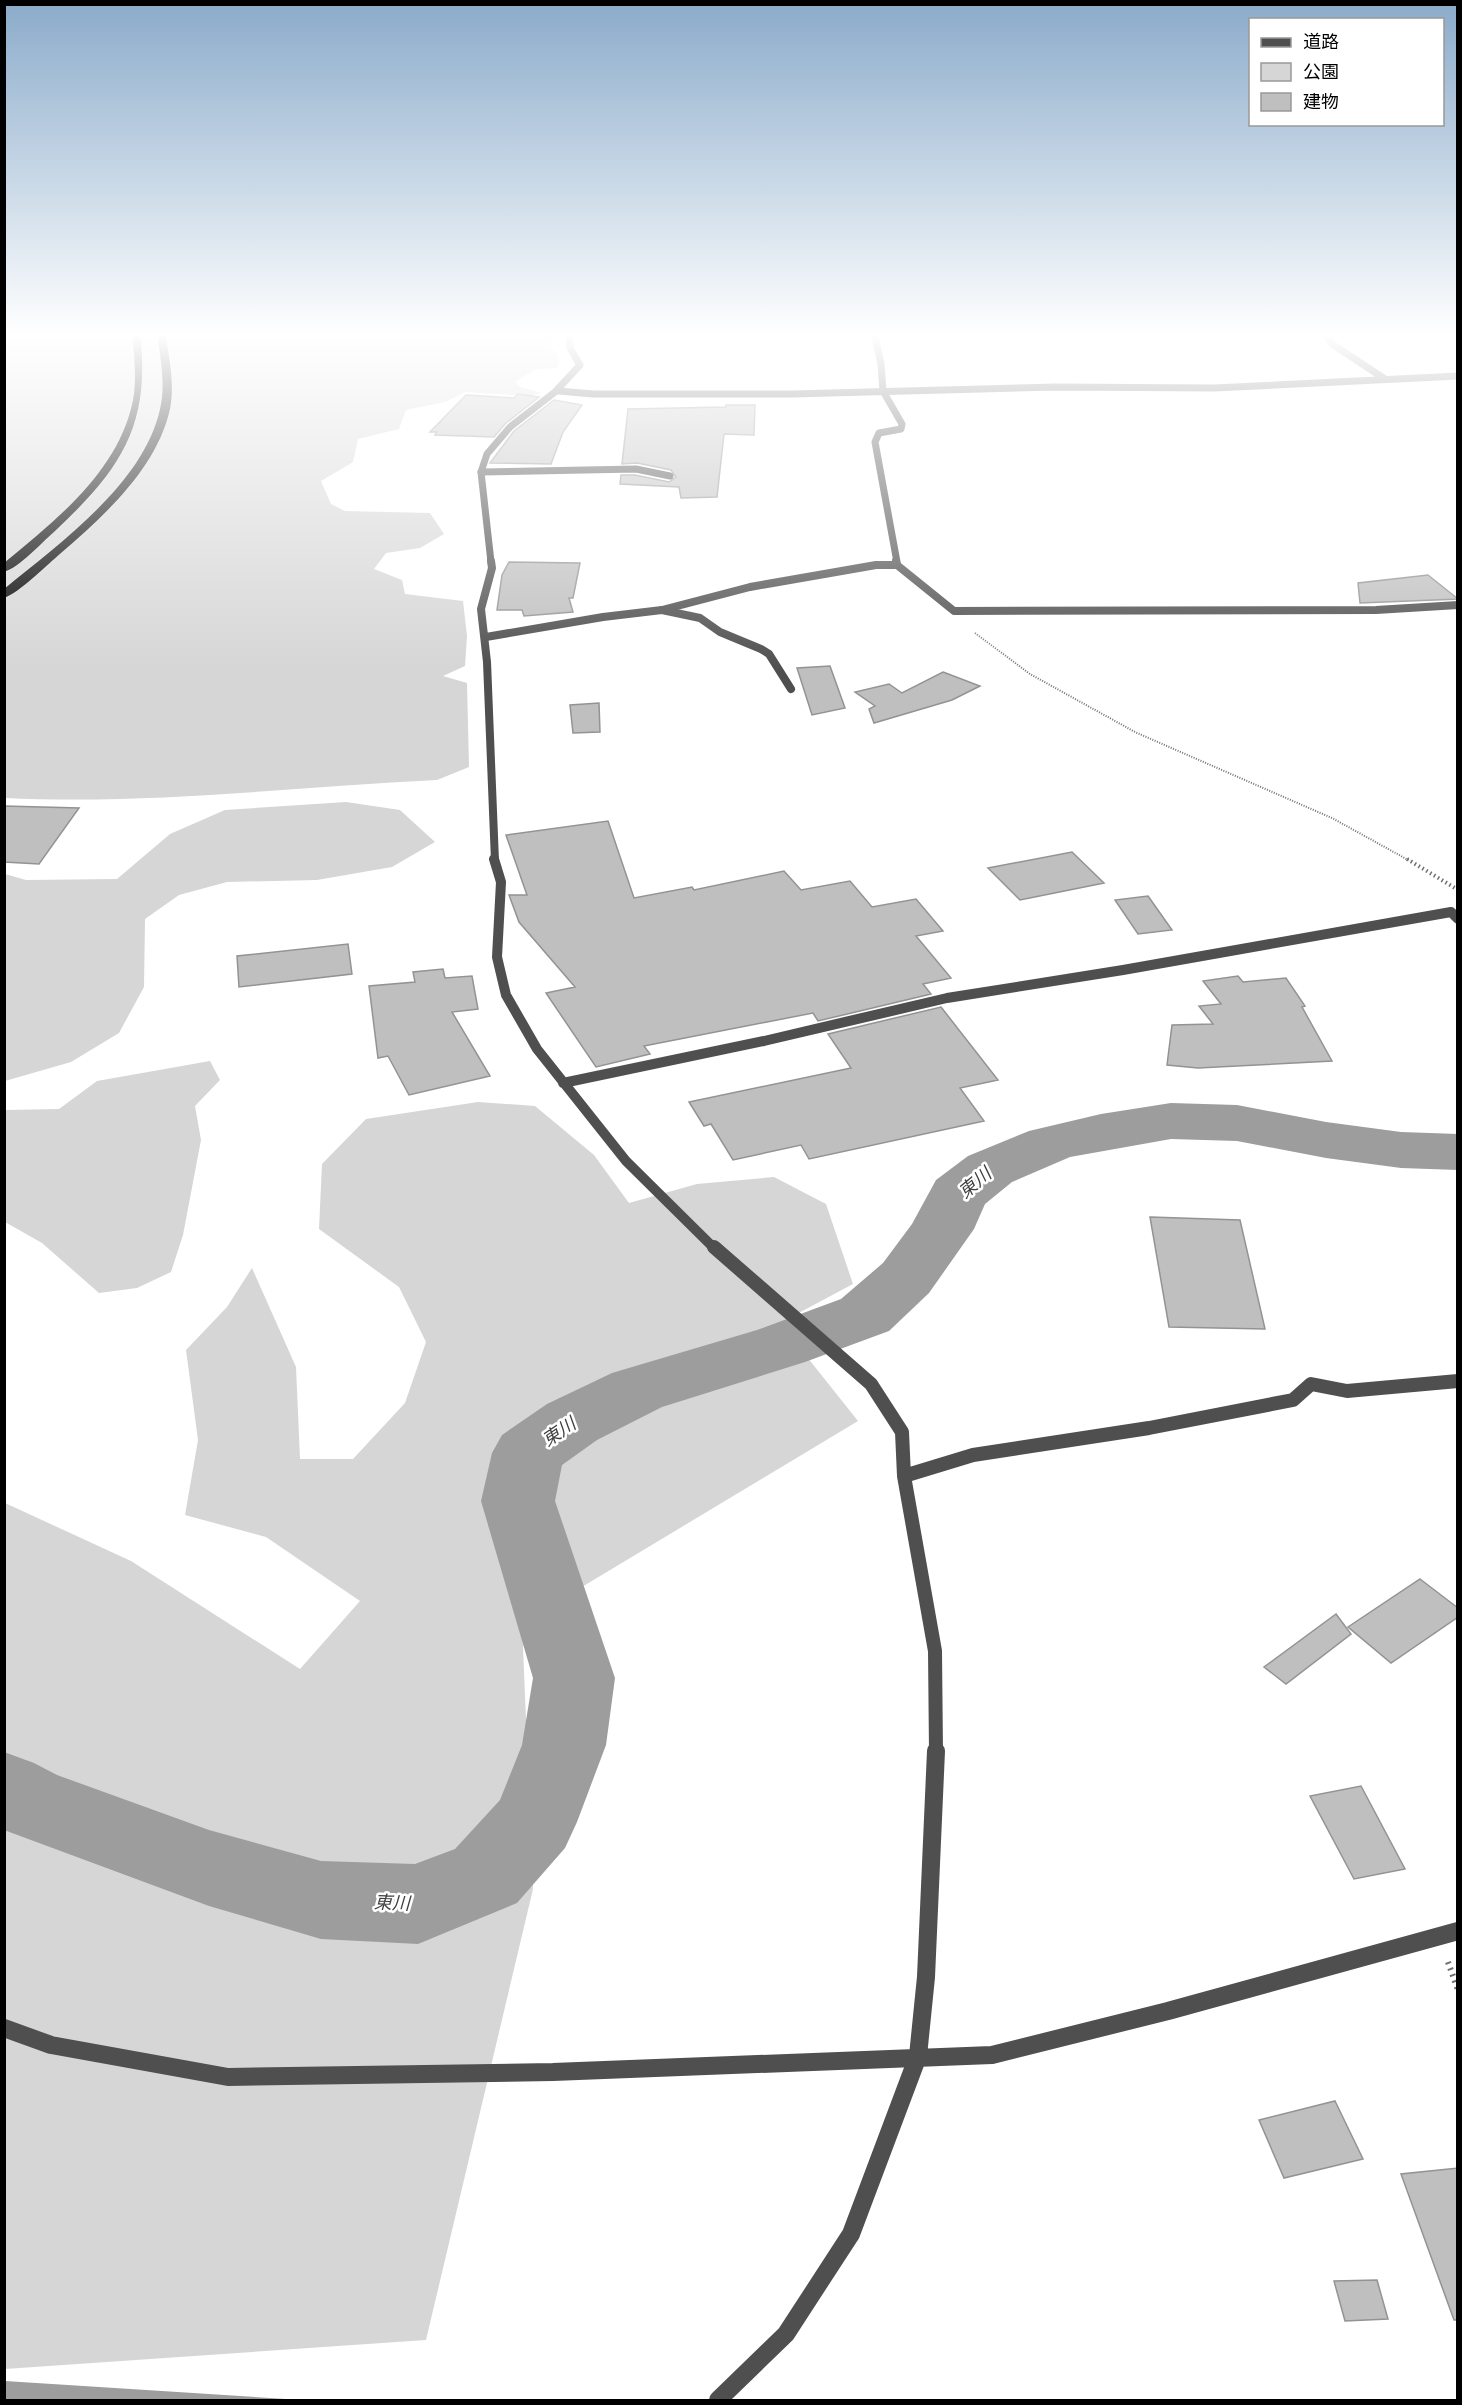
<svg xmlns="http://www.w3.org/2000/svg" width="1462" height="2405" font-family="Figtree,'Noto Sans JP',sans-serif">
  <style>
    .green { fill: #d6d6d6 }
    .water { fill: #9d9d9d }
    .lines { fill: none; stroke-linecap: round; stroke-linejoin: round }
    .river { fill: #9d9d9d; fill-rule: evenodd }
    .building { fill: #bfbfbf; stroke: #939393; stroke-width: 1.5 }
    .motorway-casing { stroke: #dbdbdb; stroke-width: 2 }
    .path-far2 { stroke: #717171; stroke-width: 2; stroke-dasharray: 1 1.5; stroke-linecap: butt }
    .path-far1 { stroke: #717171; stroke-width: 4; stroke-dasharray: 1.5 3; stroke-linecap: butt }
    .path { stroke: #717171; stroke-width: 6; stroke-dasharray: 2 4.5; stroke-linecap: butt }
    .service-far1 { stroke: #4f4f4f; stroke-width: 7 }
    .service { stroke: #4f4f4f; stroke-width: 8 }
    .minor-far4 { stroke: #4f4f4f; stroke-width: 7 }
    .minor-far3 { stroke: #4f4f4f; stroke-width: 8 }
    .minor-far2 { stroke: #4f4f4f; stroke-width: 10 }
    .minor-far1 { stroke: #4f4f4f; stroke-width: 14 }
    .minor { stroke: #4f4f4f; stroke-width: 18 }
    .motorway { fill: #000; fill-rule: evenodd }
    .labels { text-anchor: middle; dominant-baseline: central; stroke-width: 5; stroke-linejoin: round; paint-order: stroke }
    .water-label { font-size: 18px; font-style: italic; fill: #3e3e3e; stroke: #fff }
  </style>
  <rect width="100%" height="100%" fill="#fff"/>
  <path class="green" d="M4 332H554L550 345 560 360 557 368 536 369 515 382 520 387 542 393 528 396 465 392 445 402 406 410 399 429 358 439 353 462 321 481 331 504 345 511 430 513 444 534 420 548 386 553 374 569 402 580 405 594 463 601 467 636 465 666 443 676 467 683 469 767 437 780C294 787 148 805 5 798Z
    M346 802 400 810 435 842 392 867 317 880 227 882 179 895 145 919 144 987 119 1033 71 1062 5 1081V874L26 880 117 879 170 834 225 810Z
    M210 1061 220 1080 195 1106 201 1140 183 1235 171 1272 137 1288 99 1293 42 1243 5 1222V1110L59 1109 97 1081Z
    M478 1102 535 1106 594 1155 629 1203 697 1184 774 1177 826 1204 853 1284 780 1323 858 1421 522 1623 533 1889 426 2340 5 2369V1503L131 1561 300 1669 360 1601 266 1537 185 1515 198 1440 186 1350 227 1307 252 1268 296 1367 300 1459H353L405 1403 426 1342 399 1287 319 1229 322 1164 366 1119Z"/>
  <path class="water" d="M5 2381 301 2400H5Z"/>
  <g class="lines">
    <path class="river" d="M1171 1103 1237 1105 1326 1122 1401 1132 1458 1134V1170L1401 1168 1326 1158 1237 1141 1171 1139 1070 1157 1012 1182 985 1204 974 1229 929 1293 889 1331 805 1362 662 1407 597 1440 562 1465 555 1501 615 1678 606 1745 577 1822 565 1848 517 1903 418 1944 321 1939 209 1906 4 1830V1752L34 1763 57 1775 209 1830 321 1861 415 1864 455 1849 500 1800 522 1745 533 1678 481 1501 492 1453 502 1435 547 1404 612 1373 757 1330 841 1299 883 1263 912 1224 936 1180 968 1156 1029 1131 1101 1114Z"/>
  </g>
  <path class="building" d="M518 394 539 397 506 423 494 437 435 435 437 432H430L466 395 514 398Z
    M554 400 582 405 563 432 551 464 490 463 514 431Z
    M726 405H755L754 435 724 434 717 497 681 498 679 487 620 484 621 475H635L669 482 676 477 671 470 637 463 622 464 628 409 726 407Z
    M509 562 580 563 573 598H569L573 612 524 616 522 610H497L502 575Z
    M1428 575 1458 599 1360 603 1358 583Z
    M830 666 845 708 812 715 797 668Z
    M943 672 980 686 952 700 874 723 869 709 875 706 855 692 889 684 902 693Z
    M599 703 600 732 573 733 570 705Z
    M4 806 79 808 39 864 4 862Z
    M608 821 634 898 692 887 694 890 784 871 801 890 850 881 872 907 916 899 943 931 916 936 951 978 923 984 931 994 818 1021 813 1013 644 1046 650 1054 596 1067 546 993 575 987 519 922 509 895H527L506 835Z
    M1072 852 1104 883 1020 900 988 868Z
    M1148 896 1172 930 1138 934 1115 900Z
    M348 944 352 974 239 987 237 956Z
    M443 969 445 978 472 976 478 1009 452 1012 490 1076 409 1095 388 1056 378 1058 369 986 415 982 413 972Z
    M1238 976 1243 982 1286 978 1305 1006 1302 1007 1332 1061 1198 1068 1167 1065 1172 1025 1213 1024 1199 1006 1221 1004 1203 981Z
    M941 1007 998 1080 960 1088 984 1121 809 1159 801 1145 733 1160 711 1124 704 1126 689 1102 851 1068 828 1034Z
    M1150 1217 1240 1220 1265 1329 1169 1327Z
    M1420 1579 1458 1608V1617L1391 1663 1348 1627Z
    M1336 1614 1351 1634 1286 1684 1264 1667Z
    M1361 1786 1405 1869 1354 1879 1310 1796Z
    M1335 2101 1363 2159 1284 2178 1259 2120Z
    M1458 2168V2320H1454L1401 2174Z
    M1377 2280 1388 2319 1345 2321 1334 2281Z"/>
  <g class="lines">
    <g class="motorway-casing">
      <path id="motorway" d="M132 332H140C151 426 121 469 54 532 41 543 20 567 4 572V563C56 520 119 471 133 400 137 378 134 355 132 332Z
        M157 332H165C169 357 175 384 170 409 157 468 105 515 61 553 48 564 19 593 4 598V589C60 543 144 483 160 409 166 384 160 357 157 332Z"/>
    </g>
    <path class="path-far2" d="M975 633 1030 674 1135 732 1332 818 1410 861"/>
    <path class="path-far1" d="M1407 859 1455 888"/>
    <path class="path" d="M1448 1962 1458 1990"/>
    <path class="service-far1" d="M481 472 636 469 670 476"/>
    <path class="service" d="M662 610 700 618 720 632 761 649 769 654 791 689"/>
    <path class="minor-far4" d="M874 332 881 364 883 391 902 424 901 429 879 433 875 442 897 562
      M1323 332 1332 344 1385 379
      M559 391 593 394H792L1056 387 1214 388 1458 376
      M491 562 481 472 487 454 510 427 555 392 580 365 570 348 569 332"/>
    <path class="minor-far3" d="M491 561 492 568 481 609 487 662 495 861
      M896 561 897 565 954 611 1376 610 1458 605
      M486 637 603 617 662 610 750 587 876 565H897"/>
    <path class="minor-far2" d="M494 859 501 882 497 957 506 995 537 1049 626 1161 715 1249
      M563 1083 764 1041 947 998 1123 970 1451 912 1458 919"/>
    <path class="minor-far1" d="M714 1247 871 1384 902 1432 904 1476 935 1651 936 1752
      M904 1476 973 1455 1149 1428 1293 1400 1311 1384 1347 1391 1458 1381"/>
    <path class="minor" d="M4 2028 51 2045 228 2077 553 2072 992 2055 1168 2011 1458 1931
      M718 2400 786 2334 851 2234 918 2056 926 1977 936 1751"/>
    <use href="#motorway" class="motorway"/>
  </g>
  <linearGradient id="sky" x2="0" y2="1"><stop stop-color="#8aabca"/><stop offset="0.5" stop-color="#fff"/><stop offset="1" stop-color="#fff" stop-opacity="0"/></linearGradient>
  <rect width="1462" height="669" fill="url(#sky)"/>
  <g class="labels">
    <g class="water-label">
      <text transform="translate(975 1183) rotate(-40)">東川</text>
      <text transform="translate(559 1432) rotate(-34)">東川</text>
      <text transform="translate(392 1903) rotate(2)">東川</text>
    </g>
  </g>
  <rect width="1462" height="2405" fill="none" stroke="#000000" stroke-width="12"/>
  <rect x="1249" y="18" width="195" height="108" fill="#ffffff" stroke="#999999" stroke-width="1.5"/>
  <rect x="1261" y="38" width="30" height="9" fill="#4f4f4f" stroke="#999999" stroke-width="1.5"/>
  <text x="1303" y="48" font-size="18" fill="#000000">道路</text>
  <rect x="1261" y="63" width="30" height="18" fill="#d6d6d6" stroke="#999999" stroke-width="1.5"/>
  <text x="1303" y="78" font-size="18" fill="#000000">公園</text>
  <rect x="1261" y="93" width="30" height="18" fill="#bfbfbf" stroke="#999999" stroke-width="1.5"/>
  <text x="1303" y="108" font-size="18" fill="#000000">建物</text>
</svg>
